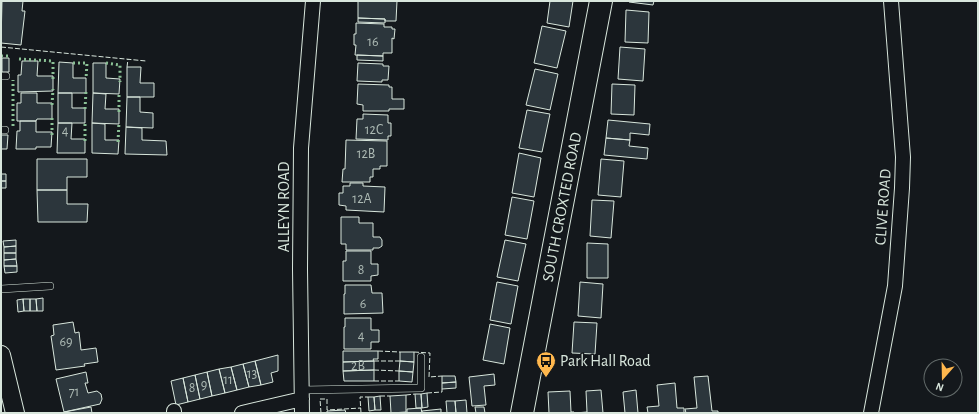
<svg xmlns="http://www.w3.org/2000/svg" width="979" height="414" font-family="'Alegreya Sans',sans-serif">
  <style>
    .building { fill: #2c363c; stroke: #d8e6dc }
    .lines { fill: none; stroke-linecap: round; stroke-linejoin: round }
    .service-casing { stroke: #d8e6dc; stroke-width: 8 }
    .minor-casing { stroke: #d8e6dc; stroke-width: 16 }
    .tertiary-casing { stroke: #d8e6dc; stroke-width: 20 }
    .primary-casing { stroke: #d8e6dc; stroke-width: 24 }
    .service { stroke: #14181c; stroke-width: 7 }
    .minor { stroke: #14181c; stroke-width: 14 }
    .tertiary { stroke: #14181c; stroke-width: 18 }
    .primary { stroke: #14181c; stroke-width: 22 }
    .hedge { stroke: #8ac095; stroke-width: 3; stroke-dasharray: 2 3; stroke-linecap: butt }
    .fence { stroke: #d8e6dc; stroke-width: 1; stroke-dasharray: 5 2; stroke-linecap: butt }
    .labels { text-anchor: middle; dominant-baseline: central; stroke-width: 3; stroke-linejoin: round; paint-order: stroke }
    .number-label { font-size: 14px; fill: #adbab4 }
    .street-label { font-size: 16px; fill: #d8e6dc; stroke: #14181c }
    .poi-label { font-size: 16px; fill: #d8e6dc; stroke: #14181c; text-anchor: start }
  </style>
  <rect width="100%" height="100%" fill="#14181c"/>
  <path class="building" d="M2 1H23L22 11H25L21 45 1 43Z
    M358 1H397L396 21H385V19L358 18Z
    M550 1H573L569 27 547 23Z
    M629 1H654L653 5 629 2Z
    M626 10 649 12 648 43 625 42Z
    M358 18 385 19V23L358 22Z
    M356 23 384 24V27H392V29H395L394 39 392 38V53H383V56L355 55 356 45H354V34H356Z
    M542 26 566 31 557 68 534 63Z
    M620 47 645 49 643 81 618 79Z
    M357 55 383 56V61L357 60Z
    M2 58H9V72H2Z
    M22 61H38L37 76H53V91L18 92V75H21Z
    M59 62 73 63V78H86V93H58Z
    M93 63H106V78L120 79 119 94 93 93Z
    M358 63 383 64V66H389L388 80H382V82L357 81Z
    M127 67H141L140 83H154V97H127Z
    M535 69 558 74 550 110 526 105Z
    M358 84 389 85V87H392V99H404V109H389V111H363V105L357 104Z
    M612 84 635 85 634 115 611 114Z
    M21 93H37V103H52V119H37L36 121H17V103H21Z
    M58 93H72V108H85V123H58Z
    M93 93 106 94 105 109H119V124L92 123Z
    M127 97H140V112L153 113V128L126 127Z
    M527 110 550 114 542 152 519 148Z
    M363 114 388 115V123H391V136H388V140L356 139 357 119H363Z
    M608 120 650 124 649 135 630 133V140L606 138Z
    M20 121H36V132H52L51 147H36V149H16L17 131H20Z
    M58 123H72L71 139H85V153H57Z
    M92 123 105 124V140H119L118 154 92 153Z
    M126 127 142 128V140L166 141 167 155 125 154Z
    M1 135H8L7 149H1Z
    M606 138 630 140 629 146 648 148 647 159 604 155Z
    M346 140 387 141V166H380V169H373V177H370V182H342L343 169H345Z
    M519 153 541 158 534 197 512 193Z
    M37 159H87V177H67V190H37Z
    M601 159 624 161 621 197 598 195Z
    M1 174H6V181H1Z
    M1 181H6V188H1Z
    M350 183H363V186L385 187 384 212 346 210V206L339 205V193H343V186H350Z
    M37 190H67V204H88L87 222H38Z
    M512 197 534 201 527 239 505 235Z
    M592 200 614 201 611 238 590 236Z
    M341 217H359V223H373V237H380L382 240V246L379 248H373V250H346V244H341Z
    M16 240V246L4 247 3 241Z
    M505 240 526 244 518 281 497 277Z
    M587 243 608 244V278H587Z
    M16 246V253H4V247Z
    M346 251H371V264H378V275L371 276V281H343V261H346Z
    M4 253H16V259L4 260Z
    M16 259 17 266H4V260Z
    M4 266H17V272L5 273Z
    M497 282 518 286 511 324 490 320Z
    M580 282 603 284 601 318 578 316Z
    M345 285H371L372 293H382L383 313 344 314V294H345Z
    M43 298V311H37L36 299Z
    M23 299 24 311 18 312 17 300Z
    M23 299H30V311H24Z
    M30 299H36L37 311H30Z
    M345 318H371V330H379V342H371V349H344V327H345Z
    M73 322 75 333 79 332 81 350 96 348 98 362 84 364 85 366 56 370 51 336 54 335 53 325Z
    M574 322 597 323 595 354 572 353Z
    M490 324 510 328 504 364 483 360Z
    M343 351H378V359H373L374 361 343 362Z
    M400 352H414V362L400 361Z
    M278 355V371L271 373 273 382 261 385 255 361Z
    M255 361 261 385 249 387 243 364Z
    M374 361V370L343 371V362Z
    M400 361 414 362 413 372 399 371Z
    M243 364 249 387 237 390 231 367Z
    M231 367 237 390 225 393 219 369Z
    M219 369 225 393 212 396 207 372Z
    M374 370V381H344L343 371Z
    M399 371 413 372 412 382 399 381Z
    M86 372 88 383H85L88 393 97 391 101 394 102 399 100 404 64 412 56 379Z
    M207 372 212 396 200 399 195 375Z
    M494 374 495 385 484 386 486 405 472 406 469 377Z
    M195 375 200 399 188 402 183 378Z
    M442 376H455L456 382 442 383Z
    M708 376 712 411H718V413H686L685 409 697 408 694 377Z
    M183 378 188 402 176 405 171 381Z
    M456 382V388L442 389V383Z
    M675 383 677 408H684V413H648L647 407 659 406 657 385Z
    M601 390 603 413H575L587 412 586 391Z
    M636 390 638 413H620H625L623 392Z
    M570 391 571 412H574V413H545H549L548 392Z
    M427 393 428 407 422 408 421 394Z
    M415 394H421L422 408H416Z
    M406 395V412L391 413 390 396Z
    M380 396 381 410H375L374 397Z
    M368 397H374L375 410 369 411Z
    M466 400 467 413H456L455 401Z
    M446 401H455L456 413H447Z
    M91 407 92 413H65L64 412Z
    M475 407H484L485 413H476Z
    M421 408 422 413H407V409Z
    M441 409V413H422V411Z
    M345 410 346 413H327V411Z"/>
  <g class="lines">
    <g class="service-casing">
      <path id="service" d="M1 76H6
        M1 130H5
        M1 289 50 286
        M302 390 421 388V357"/>
    </g>
    <g class="minor-casing">
      <path id="minor" d="M174 411V413
        M242 413 302 399
        M302 413 300 269 301 148 313 1
        M871 413 895 286 902 188 903 157 891 1"/>
    </g>
    <g class="tertiary-casing">
      <path id="tertiary" d="M1 355 15 413"/>
    </g>
    <g class="primary-casing">
      <path id="primary" d="M522 413 601 1"/>
    </g>
    <use href="#service" class="service"/>
    <use href="#minor" class="minor"/>
    <use href="#tertiary" class="tertiary"/>
    <use href="#primary" class="primary"/>
    <path class="hedge" d="M1 56H9
      M19 59 53 61V79
      M73 63H87L86 79
      M106 63 120 65V82
      M52 105 53 89
      M85 109 86 91
      M119 112V92
      M13 126V80
      M52 135V117
      M85 141V121
      M118 142 119 122"/>
    <path class="fence" d="M1 47 146 61
      M127 67 128 59
      M378 351 400 352
      M414 352 430 353 429 377 442 376
      M374 361H400
      M374 370 399 371
      M374 381H399
      M427 393 442 392V389
      M406 395 415 394
      M380 396H390
      M321 413 320 399H327V410L361 408
      M361 413 360 397H368"/>
  </g>
  <defs>
    <g id="bus-pin" transform="scale(1)"><path d="M0 17L-7.5 6A9.5 9.5 0 1 1 7.5 6Z" fill="#ffb74d" stroke="#14181c"/><path d="M-5-6H5V4H4V6H2V4H-2V6H-4V4H-5ZM-3.5-4V0h7V-4ZM-3.5 1.2v1.5H-2V1.2ZM2 1.2v1.5H3.5V1.2Z" fill="#111"/></g>
  </defs>
  <g fill-rule="evenodd">
    <use href="#bus-pin" x="546" y="361"/>
  </g>
  <g class="labels">
    <g class="number-label">
      <text x="373" y="42">16</text>
      <text x="374" y="130">12C</text>
      <text x="65" y="131">4</text>
      <text x="366" y="154">12B</text>
      <text x="362" y="199">12A</text>
      <text x="361" y="270">8</text>
      <text x="363" y="304">6</text>
      <text x="361" y="336">4</text>
      <text x="66" y="342">69</text>
      <text x="358" y="366">2B</text>
      <text x="252" y="374">13</text>
      <text x="228" y="380">11</text>
      <text x="204" y="385">9</text>
      <text x="192" y="388">8</text>
      <text x="74" y="392">71</text>
    </g>
    <g class="street-label">
      <text transform="translate(284 207) rotate(-90)">ALLEYN ROAD</text>
      <text transform="translate(562 207) rotate(-79)">SOUTH CROXTED ROAD</text>
      <text transform="translate(883 207) rotate(-86)">CLIVE ROAD</text>
    </g>
    <g class="poi-label">
      <text x="560" y="361">Park Hall Road</text>
    </g>
  </g>
  <rect width="979" height="414" fill="none" stroke="#d8e6dc" stroke-width="4"/>
  <g transform="translate(943 378) rotate(200)"><circle r="19" fill="#14181c" stroke="#626a69"/>
  <path d="M0-3L7 15L0 10L-7 15Z" fill="#ffb74d"/>
  <text y="-6" font-size="11" font-weight="bold" text-anchor="middle" fill="#d8e6dc">N</text>
  </g>
</svg>
